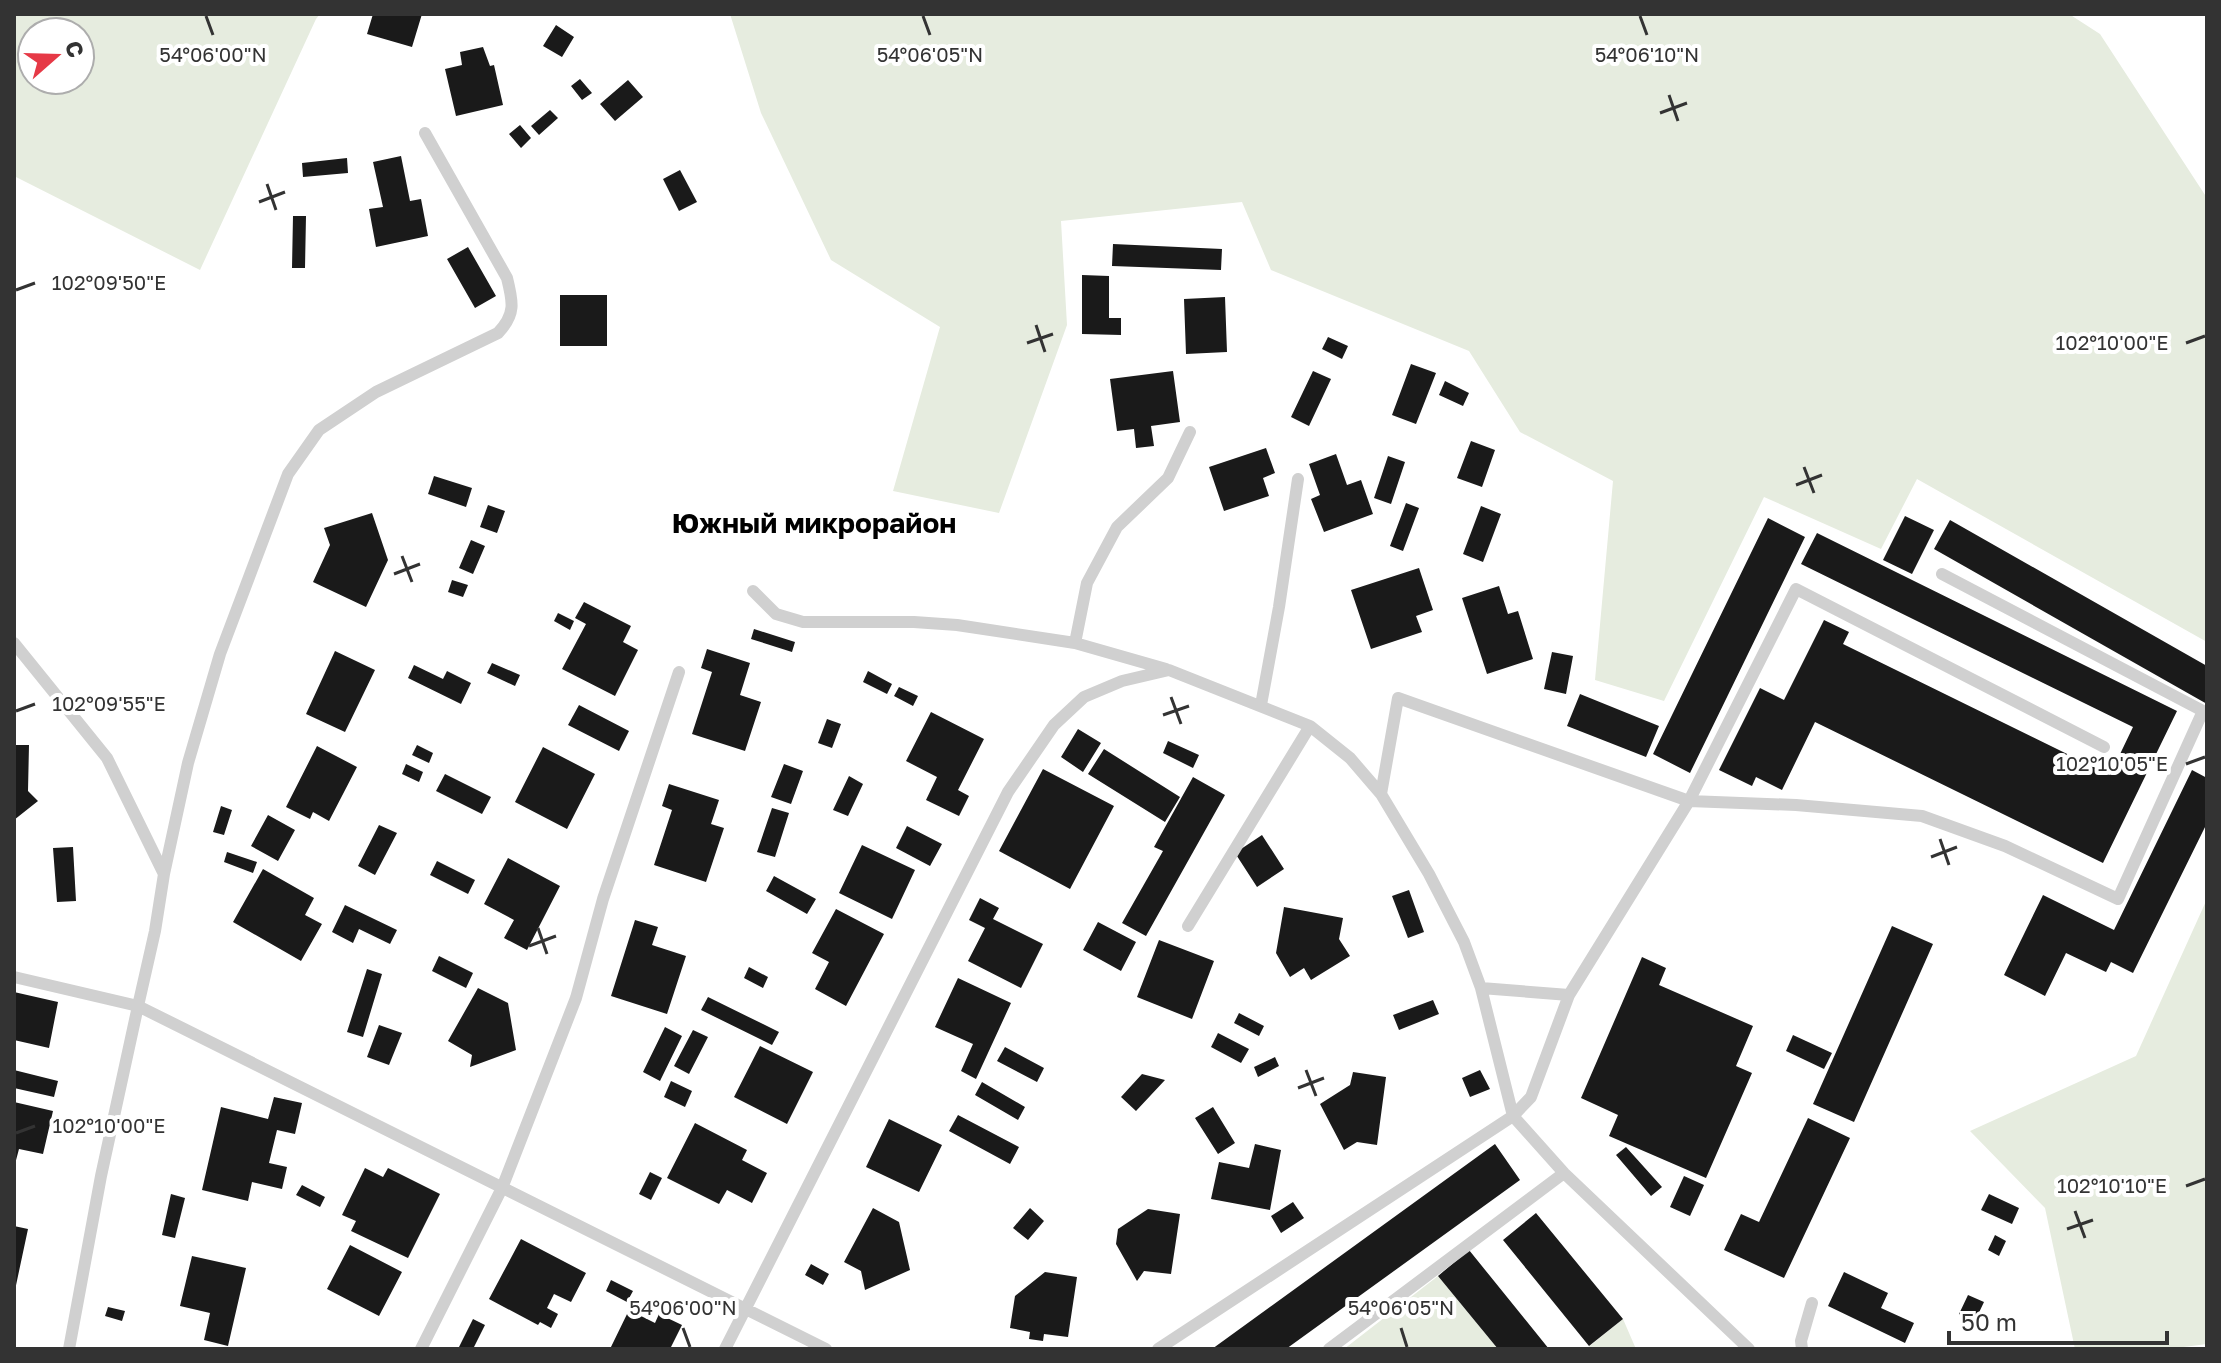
<svg xmlns="http://www.w3.org/2000/svg" width="2221" height="1363" font-family="'Golos Text',sans-serif">
  <style>
    .green { fill: #e6ecdf; fill-rule: evenodd }
    .building { fill: #1a1a1a }
    .lines { fill: none; stroke-linecap: round; stroke-linejoin: round }
    .lane { stroke: #d0d0d0; stroke-width: 12 }
    .ticks { fill: none; stroke: #333; stroke-width: 3 }
    .labels { text-anchor: middle; dominant-baseline: central; stroke-width: 8; stroke-linejoin: round; paint-order: stroke }
    .neighbourhood-label { font-size: 28px; font-weight: bold; fill: #000; stroke: #fff }
    .ticks-label { font-size: 20px; text-anchor: middle; fill: #333; stroke: #fff; stroke-width: 8; stroke-linejoin: round; paint-order: stroke }
  </style>
  <rect width="100%" height="100%" fill="#fff"/>
  <path class="green" d="M14 14H320L316 19 200 270 14 176ZM32 32H80V80H32Z
    M730 14H2069L2100 34 2207 198V642L1917 479 1881 549 1764 497 1664 701 1595 680 1613 481 1520 432 1469 351 1271 270 1242 202 1061 221 1067 325 999 513 893 491 940 327 831 260 761 113Z
    M2207 899V1344L2168 1349H2075L2045 1208 1970 1131 2136 1056Z
    M1438 1276 1498 1349H1344Z
    M1623 1319 1636 1349H1586Z"/>
  <path class="building" d="M373 14H422L412 47 367 34Z
    M556 25 574 37 562 57 543 46Z
    M483 47 490 66 494 65 503 105 456 116 445 69 462 65 460 52Z
    M580 79 592 93 582 100 571 86Z
    M628 80 643 97 615 121 600 104Z
    M550 110 558 118 539 135 531 126Z
    M520 125 531 138 521 148 509 134Z
    M401 156 410 201 421 199 428 236 376 247 369 209 383 207 373 162Z
    M347 158 348 173 303 177 302 163Z
    M680 170 697 202 679 211 663 179Z
    M293 216H306L305 268H292Z
    M1113 244 1222 249 1221 270 1112 266Z
    M468 247 496 296 475 308 447 259Z
    M1082 275 1109 276V318H1121V335L1082 334Z
    M560 295H607V346H560Z
    M1225 297 1227 352 1186 354 1184 299Z
    M1328 337 1348 346 1342 359 1322 349Z
    M1411 364 1436 373 1416 424 1392 415Z
    M1173 371 1180 422 1151 426 1154 446 1136 448 1134 429 1117 431 1110 379Z
    M1313 371 1331 379 1309 426 1291 417Z
    M1445 381 1469 393 1463 406 1439 395Z
    M1471 441 1495 450 1482 487 1457 478Z
    M1266 448 1275 473 1263 478 1269 496 1224 511 1209 467Z
    M1336 454 1347 485 1361 480 1373 514 1324 532 1311 499 1320 495 1309 464Z
    M1388 456 1405 462 1391 504 1374 498Z
    M434 476 472 488 466 507 428 494Z
    M1406 503 1419 508 1403 551 1390 546Z
    M488 505 505 511 497 533 480 527Z
    M1481 506 1501 514 1483 562 1463 554Z
    M372 513 388 560 366 607 313 582 330 545 324 528Z
    M1905 516 1934 530 1912 574 1883 560Z
    M1768 518 1805 537 1690 773 1653 754Z
    M1950 520 2207 666V704L1934 549Z
    M1817 533 2177 711 2103 863 1815 722 1782 790 1756 777 1752 786 1719 770 1760 688 1784 700 1824 620 1849 632 1843 644 2110 775 2133 727 1801 564Z
    M471 540 485 546 473 574 459 568Z
    M1419 568 1433 610 1416 616 1422 632 1371 649 1351 590Z
    M452 580 468 585 463 597 448 592Z
    M1499 586 1508 614 1518 611 1533 659 1487 674 1462 598Z
    M584 602 631 626 623 642 638 650 615 696 562 669 586 624 575 618Z
    M558 613 574 621 570 630 554 621Z
    M754 629 795 642 792 652 751 639Z
    M707 649 750 663 740 695 761 702 745 751 692 734 712 672 701 668Z
    M335 651 375 670 345 732 306 714Z
    M1552 652 1573 656 1566 694 1544 689Z
    M492 663 520 675 515 686 487 673Z
    M414 665 443 679 447 671 471 683 461 704 408 678Z
    M868 671 892 684 887 694 863 682Z
    M899 687 918 696 913 706 894 696Z
    M1580 694 1659 726 1646 757 1567 726Z
    M579 705 629 731 619 751 568 725Z
    M931 712 984 739 958 790 969 796 959 816 926 800 937 777 906 761Z
    M827 719 841 724 832 748 818 743Z
    M1078 729 1101 743 1083 772 1061 757Z
    M1168 741 1199 755 1193 768 1163 753Z
    M14 745H29L28 791 38 801 14 820Z
    M417 745 433 753 429 763 412 755Z
    M317 746 357 767 329 821 313 812 310 819 286 807Z
    M543 747 595 774 567 829 515 802Z
    M1104 749 1180 797 1165 822 1088 774Z
    M406 764 423 772 419 782 402 774Z
    M784 764 803 771 791 804 771 797Z
    M1043 769 1114 806 1070 889 999 851Z
    M2192 770 2207 778V823L2133 973 2111 962 2106 972 2066 953 2045 996 2004 975 2043 895 2114 930Z
    M445 774 491 797 482 814 436 791Z
    M849 776 863 784 848 816 833 810Z
    M1193 777 1225 795 1146 936 1122 923 1163 851 1154 847Z
    M669 784 719 800 711 824 724 828 706 882 654 865 672 810 662 806Z
    M221 806 232 810 224 835 213 832Z
    M772 808 789 813 775 857 757 852Z
    M268 815 295 830 278 861 251 846Z
    M379 825 397 833 375 875 358 866Z
    M907 826 942 844 930 866 896 848Z
    M1262 835 1284 869 1257 887 1235 853Z
    M862 845 915 870 892 919 839 893Z
    M73 847 76 901 57 902 53 848Z
    M227 852 257 862 253 873 224 862Z
    M508 858 560 886 527 950 504 938 514 920 484 904Z
    M437 861 475 880 468 894 430 875Z
    M263 869 314 898 305 915 322 924 301 961 233 922Z
    M774 876 816 899 807 914 766 891Z
    M1409 890 1424 932 1408 938 1392 896Z
    M980 898 999 908 993 919 1043 944 1021 988 968 961 985 928 969 920Z
    M345 905 397 930 390 944 359 929 353 943 332 932Z
    M1284 907 1343 918 1339 939 1350 956 1311 980 1304 968 1290 977 1276 953Z
    M836 909 884 934 846 1006 815 989 829 962 812 953Z
    M635 920 658 927 652 945 686 956 667 1014 611 996Z
    M1098 922 1136 942 1121 971 1083 950Z
    M1892 926 1933 944 1854 1122 1813 1104Z
    M1159 940 1214 961 1192 1019 1137 997Z
    M439 956 473 973 466 988 432 971Z
    M1642 957 1666 968 1659 985 1753 1026 1736 1066 1752 1073 1706 1178 1609 1136 1618 1115 1581 1098Z
    M749 967 768 977 763 988 744 978Z
    M367 969 382 974 363 1037 347 1032Z
    M958 978 1011 1003 976 1079 961 1071 973 1044 935 1027Z
    M478 988 508 1003 516 1050 470 1067 472 1055 448 1041Z
    M14 992 58 1002 49 1048 14 1040Z
    M708 997 779 1032 772 1045 701 1010Z
    M1433 1000 1439 1014 1399 1030 1393 1015Z
    M1239 1013 1264 1026 1259 1036 1234 1023Z
    M379 1025 402 1033 389 1065 367 1057Z
    M665 1027 682 1036 660 1081 643 1072Z
    M693 1030 708 1037 689 1074 674 1066Z
    M1218 1033 1249 1049 1241 1063 1211 1047Z
    M1793 1035 1832 1053 1824 1069 1786 1051Z
    M760 1046 813 1072 787 1124 734 1097Z
    M1005 1047 1044 1068 1037 1082 997 1061Z
    M1275 1057 1279 1066 1258 1077 1254 1067Z
    M14 1070 58 1081 54 1097 14 1088Z
    M1480 1070 1490 1089 1470 1097 1462 1078Z
    M1353 1072 1386 1077 1377 1145 1357 1142 1344 1150 1320 1104 1350 1085Z
    M1142 1074 1165 1080 1136 1111 1121 1097Z
    M671 1081 692 1091 685 1107 664 1097Z
    M982 1082 1025 1107 1018 1120 975 1095Z
    M274 1097 302 1103 295 1134 277 1130 269 1163 287 1167 282 1189 252 1182 248 1201 202 1190 221 1107 268 1119Z
    M14 1102 53 1111 43 1154 19 1149 15 1164Z
    M1213 1107 1235 1143 1218 1154 1195 1118Z
    M958 1115 1019 1147 1010 1164 949 1131Z
    M1808 1118 1850 1138 1784 1278 1724 1250 1741 1214 1759 1222Z
    M889 1119 942 1145 919 1192 866 1167Z
    M695 1123 747 1150 742 1160 767 1173 752 1203 727 1190 719 1204 667 1178Z
    M1255 1144 1281 1150 1270 1210 1211 1199 1219 1162 1249 1168Z
    M1495 1144 1520 1180 1286 1349H1212Z
    M1626 1147 1662 1187 1651 1196 1616 1155Z
    M365 1168 383 1177 388 1168 440 1194 408 1258 351 1231 356 1221 342 1215Z
    M650 1172 662 1178 651 1200 639 1194Z
    M1684 1176 1704 1185 1690 1216 1670 1207Z
    M302 1185 325 1197 320 1207 296 1195Z
    M171 1194 185 1198 175 1238 162 1235Z
    M1989 1194 2019 1208 2012 1224 1981 1210Z
    M1293 1202 1304 1218 1281 1233 1271 1216Z
    M873 1208 899 1222 910 1270 865 1290 861 1271 844 1262Z
    M1030 1208 1044 1221 1028 1240 1013 1228Z
    M1148 1209 1180 1214 1171 1274 1144 1271 1137 1281 1116 1244 1118 1229Z
    M1536 1213 1623 1319 1589 1346 1503 1240Z
    M14 1226 28 1229 15 1290H14Z
    M1995 1235 2006 1241 1999 1256 1988 1250Z
    M521 1239 586 1273 571 1302 554 1294 547 1308 558 1314 551 1328 540 1322 538 1325 489 1299Z
    M350 1245 402 1272 379 1316 327 1289Z
    M1469 1250 1549 1349H1498L1438 1276Z
    M192 1256 246 1268 228 1346 204 1340 210 1313 180 1306Z
    M811 1264 829 1274 823 1285 805 1275Z
    M1045 1272 1077 1277 1068 1337 1044 1334 1043 1341 1029 1339 1030 1332 1010 1328 1015 1296Z
    M1844 1272 1888 1293 1881 1308 1914 1323 1905 1343 1828 1306Z
    M611 1280 633 1291 627 1302 606 1291Z
    M1968 1295 1984 1302 1975 1321 1959 1314Z
    M108 1307 125 1311 122 1321 105 1316Z
    M629 1310 655 1323 659 1314 682 1325 670 1349H610Z
    M473 1319 485 1325 473 1349H458Z"/>
  <g class="lines">
    <path class="lane" d="M425 133 507 278C513 302 516 314 498 333L376 392 319 430 288 474 220 654 188 763 164 874 155 931 138 1006 826 1349
      M753 591 776 614 803 622H914L957 625 1075 643 1166 669
      M14 643 107 758 164 874
      M1075 643 1087 583 1117 527 1168 478 1190 432
      M1261 705 1279 607 1298 479
      M1381 794 1398 698 1689 801 1796 589 2104 747
      M1188 926 1310 726
      M14 977 138 1006 101 1176 69 1349
      M1481 988 1569 995 1689 801 1796 805 1922 816 2005 846 2118 899 2203 711 1942 574
      M1513 1116 1531 1097 1569 995
      M421 1349 502 1188 576 998 603 899 679 672
      M725 1349 1008 792 1054 725 1084 697 1122 681 1169 670 1310 726 1350 758 1381 794 1429 874 1464 942 1481 988 1513 1116
      M1158 1349 1513 1116 1564 1173 1749 1349
      M1329 1349 1564 1173
      M1802 1349 1801 1341 1812 1303"/>
  </g>
  <path class="ticks" d="M206 16 213 35M923 16 930 35M1640 16 1647 35M1669 95 1678 121M1660 113 1687 103M267 184 276 210M259 202 285 192M16 290 35 283M1036 325 1045 352M1027 343 1053 334M2186 343 2205 336M1804 467 1814 493M1796 485 1822 475M402 556 412 582M394 574 420 564M1171 697 1181 724M16 711 35 704M1163 715 1189 706M2186 764 2205 757M1940 839 1949 865M1931 857 1957 847M538 928 547 954M529 946 556 936M1306 1070 1316 1096M1298 1088 1324 1078M16 1133 35 1126M2186 1186 2205 1179M2075 1211 2085 1238M2067 1229 2093 1220M683 1328 690 1347M1401 1328 1407 1347"/>
  <g class="labels">
    <g class="neighbourhood-label">
      <text x="814" y="522">Южный микрорайон</text>
    </g>
  </g>
  <g class="ticks-label">
    <text x="213" y="62">54°06'00"N</text>
    <text x="930" y="62">54°06'05"N</text>
    <text x="1647" y="62">54°06'10"N</text>
    <text x="109" y="290">102°09'50"E</text>
    <text x="2112" y="350">102°10'00"E</text>
    <text x="109" y="711">102°09'55"E</text>
    <text x="2112" y="771">102°10'05"E</text>
    <text x="109" y="1133">102°10'00"E</text>
    <text x="2112" y="1193">102°10'10"E</text>
    <text x="683" y="1315">54°06'00"N</text>
    <text x="1401" y="1315">54°06'05"N</text>
  </g>
  <rect width="2221" height="1363" fill="none" stroke="#333333" stroke-width="32"/>
  <g transform="translate(56 56) rotate(70)"><circle r="38" fill="#ffffff" stroke="#adadad" stroke-width="2"/>
  <path d="M0-6L14 30L0 20L-14 30Z" fill="#e63946"/>
  <text y="-12" font-size="22" font-weight="bold" text-anchor="middle" fill="#333333">С</text>
  </g>
  <path d="M1949 1331v12h218v-12" fill="none" stroke="#333333" stroke-width="4"/>
  <text x="1961" y="1331" font-size="24" fill="#333333" stroke="#ffffff" stroke-width="6" paint-order="stroke">50 m</text>
</svg>
